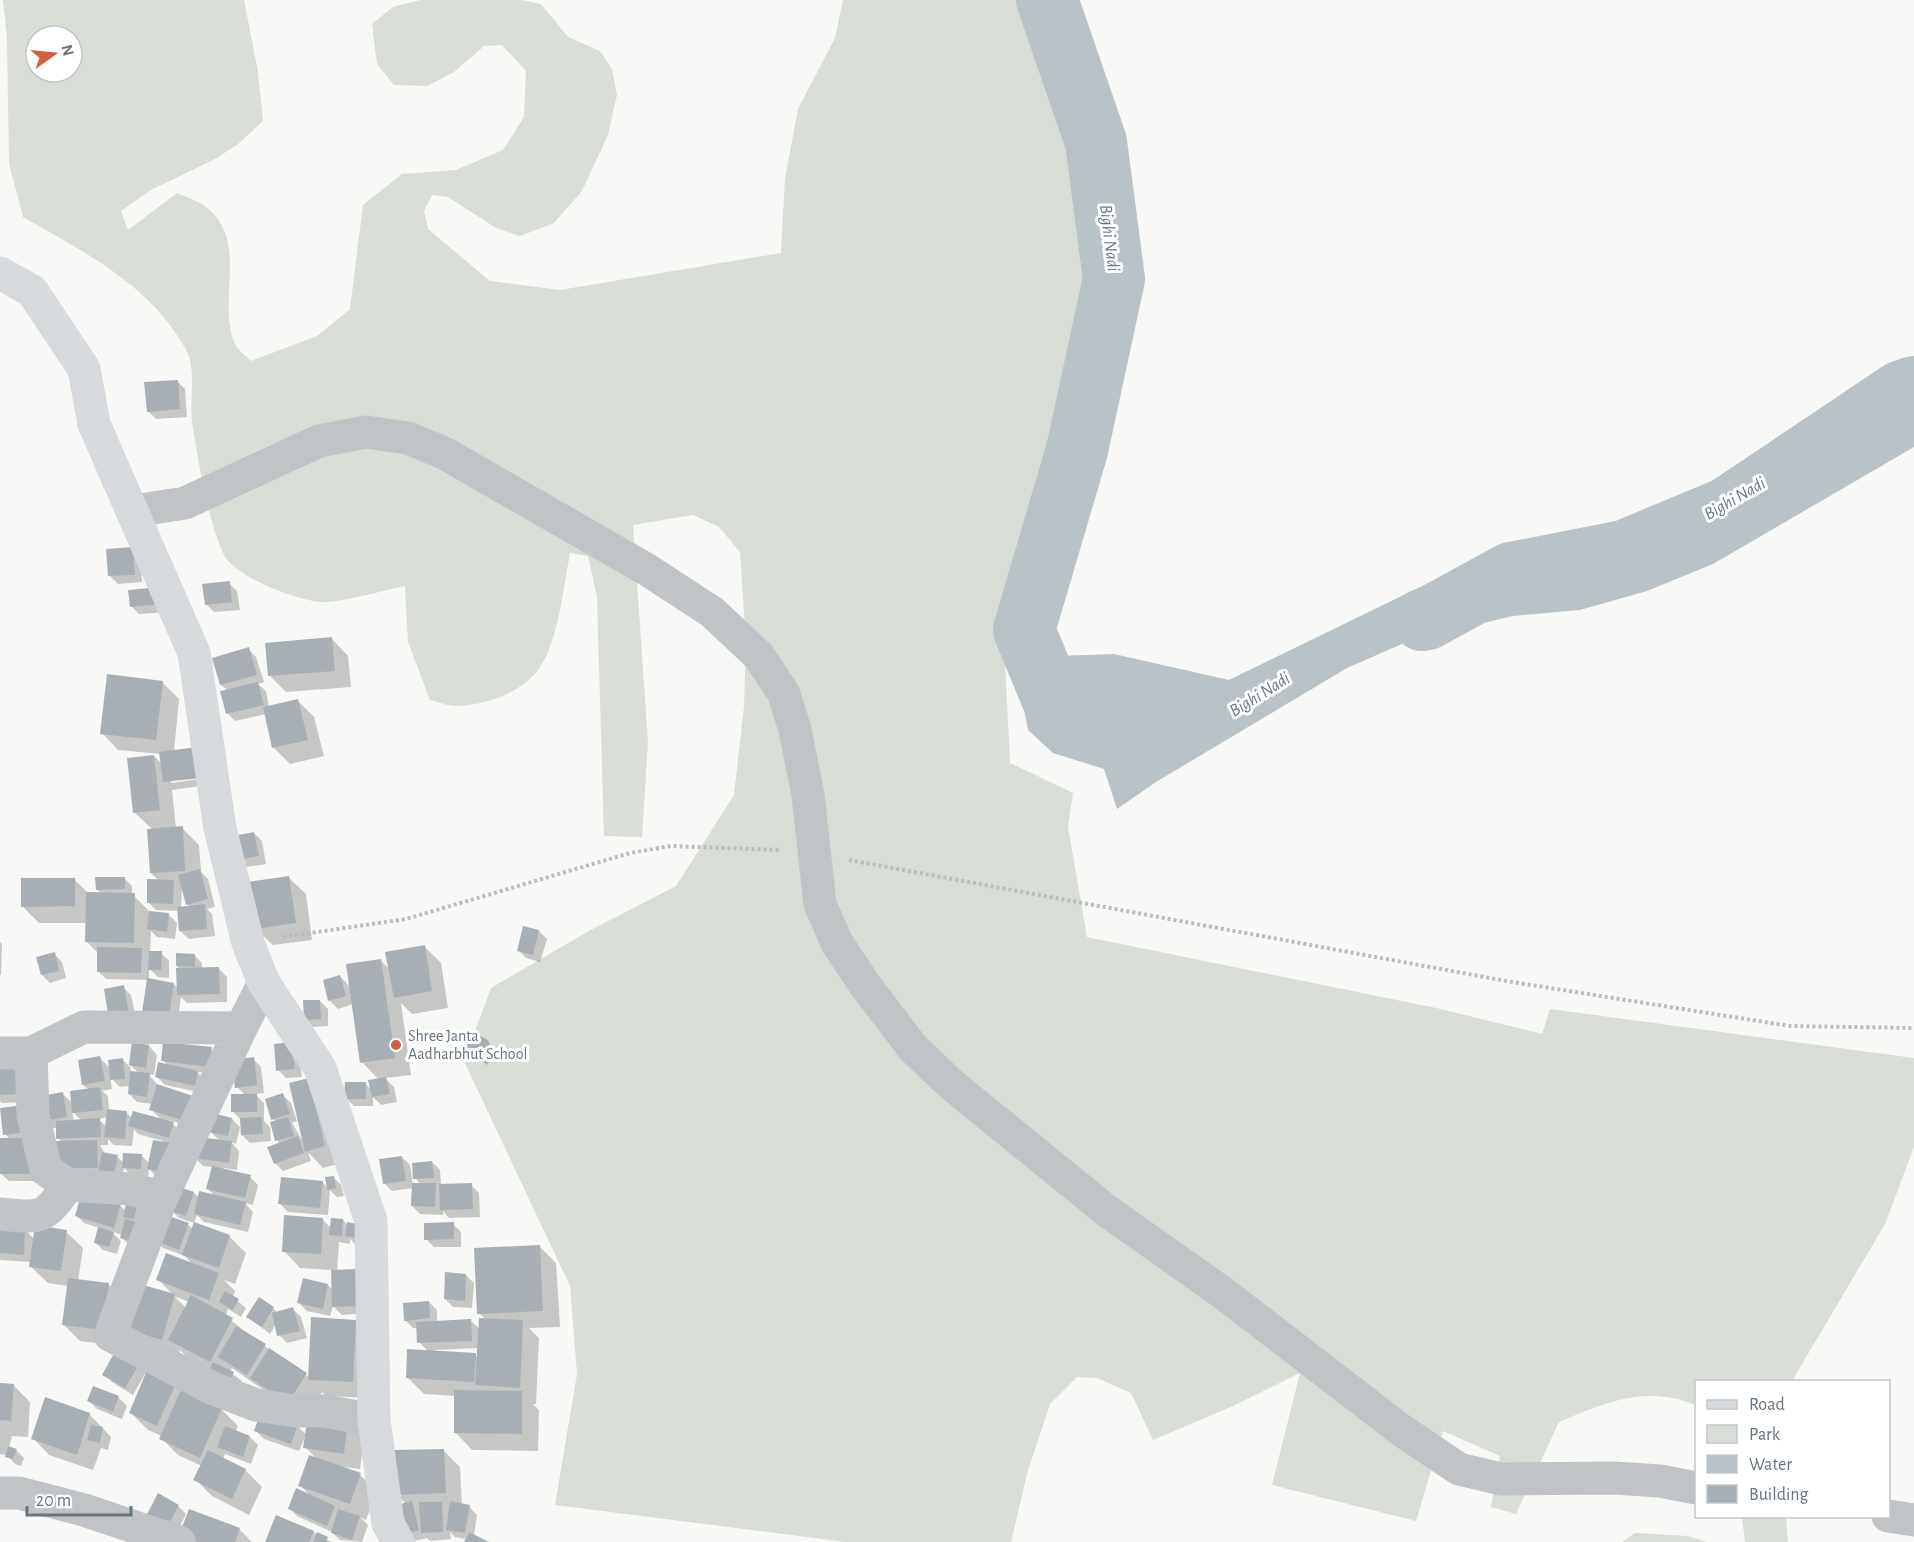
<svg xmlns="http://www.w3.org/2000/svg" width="1914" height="1542" font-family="'Alegreya Sans',sans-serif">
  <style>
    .green { fill: #d8ddd6; fill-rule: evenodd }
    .water { fill: #b9c3c7 }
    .shadow { fill: #0003; fill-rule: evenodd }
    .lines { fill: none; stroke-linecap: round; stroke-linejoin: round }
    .river { stroke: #b9c3c7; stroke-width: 62 }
    .building { fill: #a8afb4 }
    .path { stroke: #babdbf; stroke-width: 4; stroke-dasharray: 3 3; stroke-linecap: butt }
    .street { stroke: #c0c4c7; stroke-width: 33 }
    .secondary { stroke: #d6dadd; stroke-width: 33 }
    .poi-dot { fill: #d05e3f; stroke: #fff; stroke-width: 2 }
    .labels { text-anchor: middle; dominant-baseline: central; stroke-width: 6; stroke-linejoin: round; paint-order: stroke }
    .poi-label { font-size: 16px; fill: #66747e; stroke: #fff; text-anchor: start }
    .water-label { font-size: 18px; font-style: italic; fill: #67797f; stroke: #fff }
  </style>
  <rect width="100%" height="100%" fill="#f8f8f6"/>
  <path class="green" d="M3 0H244L258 72 263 121 238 144 215 159 151 190 121 211 128 230 177 193C186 197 198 201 206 207 250 242 216 299 235 344 238 350 246 356 251 361L317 336 350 309 363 205 402 174 456 170 503 150 524 117 526 71 502 45 484 46 454 72 427 86 394 85 377 64 372 24 393 7 420 0H521L541 4 568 37 600 51 612 69 617 95 608 135 582 191 554 223 520 236 496 228 448 197 432 195 424 211 428 229 490 281 560 290 781 253 785 178 798 109 835 38 843 0H1040L1090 143 1108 226 1113 293 1097 348 1061 444 1005 661 1010 763 1073 793 1068 827 1087 937 1441 1009 1542 1034 1550 1009 1914 1058V1147L1885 1224 1792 1381 1696 1382V1405C1645 1385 1607 1402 1559 1422L1516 1514 1491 1507 1500 1456 1443 1431 1416 1521 1272 1485 1300 1373 1233 1406 1153 1440 1131 1393 1097 1378 1077 1377 1050 1404 1028 1470 1011 1542H846L555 1505 577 1374 570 1286 464 1061 491 988 589 931 676 886 734 795 744 707 746 640 740 552 719 527 693 515 633 525 648 742 642 837 604 836 597 597 588 556 570 553C564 585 558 642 539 669 521 693 486 705 457 706 448 706 439 702 430 700L408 642 405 586C379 591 350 601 324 602 300 602 235 577 224 555 208 522 198 459 192 422 189 397 198 369 184 346 147 283 84 252 23 217L9 164 7 37ZM36 36H72V72H36Z
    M1742 1517H1786L1788 1542H1745Z
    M1635 1533 1687 1536 1708 1542H1622Z"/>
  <path class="water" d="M1914 396V447L1713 564 1647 591 1580 610 1513 616 1411 640 1347 668 1156 782 1117 809 1104 769 1053 753 1028 730 1011 640 1058 656 1114 654 1229 680 1420 587 1540 578 1638 552 1751 496 1890 405Z"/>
  <path class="shadow" d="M177 381 185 389 187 417 156 419 148 411Z
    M132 549 140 557 142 582 118 584 110 576Z
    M229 583 237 591 240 610 214 612 206 604Z
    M159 588 169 612 139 614 131 606Z
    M332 639 348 656 351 687 286 692 269 675Z
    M248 649 256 657 264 682 258 684 266 691 269 707 297 700 314 717 324 756 290 764 274 748 266 714 235 721 227 713 228 691 221 685 214 659Z
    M162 682 179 699 171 783 207 778 208 785 172 790 176 828H182L199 845 201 872 208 879 215 907 207 909 212 914 215 936 189 939 180 931 179 911 156 910 148 902 159 881 151 873 153 830 134 812 154 756 163 765 161 754 118 750 102 733ZM182 885 187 904 191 907 181 908Z
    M254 833 262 841 266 864 247 867 239 859Z
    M124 878 132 886V894L151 913 169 915 177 923 175 939 157 937 151 931 150 952 161 953 169 961V978L158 977 149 968V980L174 984 179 989 181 970 177 966 194 955 202 963V969H219L227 977V1002L187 1003 181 997 177 1025 148 980 106 979 98 971V953L87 942V923H39L22 906 74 879 88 893 101 894 97 889Z
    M289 878 306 894 312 940 273 945 256 929Z
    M539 931 547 939 540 962 526 958 518 950Z
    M0 942 2 944 1 975H0Z
    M424 946 441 963 448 1008 412 1014 401 1003 411 1075 385 1078 394 1087 397 1102 381 1105 373 1097V1106H354L346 1098 365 1084 372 1090 379 1080 362 1062 353 1004 338 1009 330 1001 340 976 351 988 380 960 390 970Z
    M54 954 62 962 66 978 50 983 42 975Z
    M123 987 131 995 137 1023 119 1026Z
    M320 1001 328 1009V1026L313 1027 305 1019Z
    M488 1042 496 1050 487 1065 466 1050Z
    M133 1044 149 1046 157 1055 154 1075 148 1074 197 1129 169 1120 181 1132 177 1145 169 1142 179 1153 157 1177 149 1169 148 1177 132 1176 124 1168 121 1182 64 1176 62 1142 58 1138 57 1128H53L45 1120 63 1094 73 1104 89 1090 83 1085 100 1058 111 1069 123 1060 130 1067ZM130 1065 139 1073 131 1072ZM110 1077 120 1087 130 1086 129 1094 137 1102 153 1104 151 1109 163 1121 132 1118 127 1113 109 1111 108 1096 102 1091 112 1089ZM72 1111 82 1121H74ZM108 1117 107 1127 98 1119ZM134 1129 138 1134 163 1141 150 1164 141 1155 124 1163 117 1157 105 1154 100 1145H108V1139L114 1145 132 1146Z
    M211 1049 219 1057 217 1074 197 1072 205 1080 203 1093 165 1085 157 1077 168 1066 163 1060Z
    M299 1052 302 1077 286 1078 278 1070Z
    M253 1059 261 1067 264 1093 255 1094 264 1103V1121L270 1127 271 1141 250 1143 242 1135 240 1119 232 1111 245 1095 237 1087Z
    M0 1070 27 1102 2 1103 0 1101Z
    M309 1079 341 1163 323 1168 308 1152 311 1161 283 1171 275 1163 280 1144 277 1140 276 1122 273 1119 283 1095 291 1103 297 1121 292 1123 305 1145Z
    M24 1107 37 1181H9L0 1173 11 1140 5 1134Z
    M232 1119 240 1127 236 1144 231 1142 239 1151 237 1170 224 1168 223 1170 250 1177 258 1185 253 1205 245 1203 253 1212 248 1232 204 1222 197 1215 194 1223 179 1218 171 1210 194 1193 199 1198 216 1197 208 1189 213 1167 203 1166 195 1158 220 1141 210 1131Z
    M402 1157 410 1165 413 1185 420 1184 415 1178 432 1162 440 1170 441 1185H471L479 1193 480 1217 449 1218 443 1211V1215L420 1214 412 1206 413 1188 392 1191 384 1183Z
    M333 1177 341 1185 344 1196 337 1197 330 1190 328 1215 288 1212 280 1204 322 1182 329 1189Z
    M138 1204 146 1212 130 1246 122 1238V1235L111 1231 121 1241 117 1254 103 1250 95 1242 99 1228 84 1223 76 1215 120 1205 126 1211Z
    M322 1219 331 1228 343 1220 364 1245 355 1244 350 1239V1244L339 1242 337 1271 365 1313 342 1315 333 1306 330 1316 307 1311 299 1303 328 1285 333 1290 332 1270 300 1268 284 1251Z
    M453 1224 461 1232V1247H434L426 1239Z
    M188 1225 193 1229 229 1236 246 1253 235 1284 224 1280 235 1291 233 1297 246 1308 241 1317 228 1309 226 1316 249 1335 310 1378 355 1321 372 1338 369 1398 326 1396 322 1392 305 1419 232 1368 230 1372 242 1381 235 1395 141 1345 174 1296 158 1279 194 1266 185 1256 163 1248 155 1240ZM174 1296 189 1302 186 1308ZM180 1350 190 1360 179 1355Z
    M0 1227 24 1228 34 1239 66 1232 83 1248 78 1281 108 1284 125 1301 120 1346 80 1341 63 1324 68 1286 48 1283 31 1267V1262L0 1260Z
    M539 1246 556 1263 560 1327 529 1328 539 1338 536 1404H533L539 1410 538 1451 472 1450 456 1433V1396L424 1394 407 1377 429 1352 419 1342 418 1328H413L405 1320 429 1302 437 1310V1322L471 1321 480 1329 485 1319 479 1313ZM479 1348 478 1358 475 1354 434 1352V1350Z
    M466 1275 474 1283 472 1308 453 1307 445 1299Z
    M273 1308 278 1313 293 1309 301 1317 307 1338 287 1343 279 1335 276 1324 270 1334 248 1317Z
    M118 1350 221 1409 238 1426 235 1432 250 1437 258 1445 251 1464 225 1454 223 1459 246 1471 262 1487 249 1515 212 1496 195 1479 202 1466 178 1455 161 1438 162 1436 148 1430 131 1413 147 1375 145 1374 133 1395 112 1382 104 1374Z
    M0 1384 13 1385 30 1402 28 1437 12 1436 9 1448 16 1450 24 1458 21 1466 15 1464 7 1455 0 1454Z
    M94 1388 119 1398 127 1406 122 1419 97 1409 89 1401Z
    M89 1414 111 1437 108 1450 101 1448 93 1470 49 1455 33 1438Z
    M347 1422 364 1439 360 1469 343 1467 360 1475 377 1491 366 1520 360 1517 368 1525 362 1542 340 1540 332 1532 297 1516 289 1508 310 1496 300 1485 317 1459 305 1447Z
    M297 1426 306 1434 299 1451 264 1439 256 1431Z
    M443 1450 460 1467 462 1505 469 1507 477 1515 474 1536 486 1542H466L467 1539 455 1537 450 1532 451 1539 430 1541 427 1538 410 1542 406 1504 396 1494Z
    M178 1506 186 1514 176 1534 148 1516Z
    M239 1529 252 1542H188Z
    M313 1532 331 1542H267Z"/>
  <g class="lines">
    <path class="river" d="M1047 0 1096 142 1114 279 1077 450 1024 630 1053 700 1076 712
      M1422 620 1427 619 1511 573 1624 551 1727 508 1900 392 1914 387"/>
  </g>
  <path class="building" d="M178 380 180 409 147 412 144 382Z
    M133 547 135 575 108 576 106 549Z
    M230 581 232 602 205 605 202 584Z
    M160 587 162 604 130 607 128 590Z
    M332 637 335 671 268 676 265 643Z
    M249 647 257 675 220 685 212 658Z
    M107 674 163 681 156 740 100 734Z
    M258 682 264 705 226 714 220 691Z
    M298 699 308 740 272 748 263 707Z
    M197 747 201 778 163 782 159 752Z
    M154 755 160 810 133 813 127 758Z
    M183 826 185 871 150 873 147 829Z
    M254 832 259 856 238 860 233 836Z
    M200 869 208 899 186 905 178 875Z
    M289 876 296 923 255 929 248 882Z
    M95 877H125V889L96 890Z
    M21 878H75V906L21 907Z
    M147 879 174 880 173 904 147 903Z
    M86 892 135 893 134 943 85 942Z
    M205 904 207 929 179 931 177 907Z
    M149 911 169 913 167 932 147 929Z
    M523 926 539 930 533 955 517 951Z
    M425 945 432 991 394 998 385 952Z
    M97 947 142 948 141 973 97 972Z
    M149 951H162L161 970H148Z
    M55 952 59 971 41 975 36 957Z
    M176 953 195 954V967L176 966Z
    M381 959 395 1058 360 1063 346 964Z
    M219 967 220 994 177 995 176 968Z
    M340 975 346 996 328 1001 323 980Z
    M147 978 174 983 169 1017 142 1013Z
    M124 985 129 1015 109 1019 104 989Z
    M303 1000H320L321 1019 304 1020Z
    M474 1032 489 1041 479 1059 464 1050Z
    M132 1042 149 1045 146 1068 129 1065Z
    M163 1042 212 1047 209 1067 161 1061Z
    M291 1042 295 1069 276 1071 274 1044Z
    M100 1056 105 1081 82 1085 78 1060Z
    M254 1057 257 1085 235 1088 232 1060Z
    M123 1058 125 1079 110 1080 108 1060Z
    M158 1062 198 1071 195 1086 155 1077Z
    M18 1067 20 1094 0 1095V1068Z
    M130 1071 150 1073 147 1097 128 1094Z
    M386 1077 390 1094 372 1097 368 1080Z
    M309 1078 325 1146 305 1152 289 1083Z
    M345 1082H366V1099H344Z
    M157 1084 196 1097 189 1122 149 1110Z
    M100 1087 103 1110 72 1113 70 1091Z
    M63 1092 67 1117 44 1121 41 1096Z
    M283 1093 290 1114 271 1120 265 1099Z
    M231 1094H257V1112H231Z
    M24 1105 27 1132 3 1135 0 1108Z
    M107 1109 127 1111 125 1139 104 1137Z
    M133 1111 174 1122 169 1138 128 1126Z
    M212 1113 232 1118 228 1136 208 1132Z
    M262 1117 263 1134 241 1135 240 1118Z
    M288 1117 294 1136 275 1141 270 1122Z
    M100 1118 101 1137 56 1139V1121Z
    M298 1136 304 1153 274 1164 267 1147Z
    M196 1137 232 1141 229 1163 194 1158Z
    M0 1138H29L30 1174H0Z
    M97 1140 98 1168H54V1141Z
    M153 1140 172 1143 167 1173 147 1169Z
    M102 1152 118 1155 114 1175 98 1171Z
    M123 1153 142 1154 141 1169 122 1168Z
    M402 1156 406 1181 383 1184 379 1159Z
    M432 1161 434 1178 413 1179 412 1163Z
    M212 1166 251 1175 245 1198 206 1189Z
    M334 1176 336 1188 327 1190 325 1177Z
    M281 1177 323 1181 320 1208 278 1204Z
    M412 1183H436L435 1207 411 1206Z
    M472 1183 473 1209 440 1210 439 1184Z
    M177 1186 194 1192 186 1216 169 1211Z
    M199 1191 246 1202 240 1225 194 1214Z
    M82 1192 121 1203 114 1228 75 1216Z
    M127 1200 138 1202 134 1219 123 1217Z
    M163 1214 189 1223 179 1250 153 1240Z
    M284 1215 323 1218 321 1254 282 1252Z
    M331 1218 343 1219 342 1236 329 1235Z
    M125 1219 141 1223 135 1242 120 1238Z
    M194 1222 230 1235 219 1268 182 1255Z
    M347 1222 358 1224 356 1238 345 1236Z
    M454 1222V1239L424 1240V1223Z
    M0 1225 25 1227 24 1255 0 1253Z
    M35 1225 67 1230 61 1271 29 1267Z
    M98 1227 114 1232 109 1247 94 1243Z
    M540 1245 543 1311 477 1314 474 1248Z
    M166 1253 219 1273 209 1300 156 1280Z
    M356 1269 358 1306 332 1307 331 1270Z
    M445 1272 466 1274 465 1301 444 1299Z
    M68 1278 109 1283 103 1330 62 1325Z
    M303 1278 328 1284 323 1309 297 1303Z
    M136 1283 175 1294 162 1340 123 1329Z
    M225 1291 239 1299 233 1310 219 1302Z
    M191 1295 233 1318 210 1362 168 1340Z
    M259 1297 274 1307 262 1327 246 1317Z
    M429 1301 430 1318 404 1321 403 1303Z
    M293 1307 300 1331 277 1336 272 1313Z
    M311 1317 356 1320 353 1382 308 1380Z
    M479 1318 523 1320 520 1388 475 1385Z
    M471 1319 472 1341 417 1343 416 1322Z
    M236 1326 266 1344 247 1375 218 1357Z
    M117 1348 141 1361 125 1388 102 1375Z
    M269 1348 307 1373 288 1403 250 1378Z
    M407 1349 476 1353 474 1382 406 1378Z
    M213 1362 234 1372 227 1388 205 1378Z
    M148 1368 177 1381 157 1426 129 1413Z
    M0 1383 14 1384 11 1421 0 1420Z
    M93 1386 119 1396 113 1412 87 1401Z
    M181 1390 222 1408 200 1458 159 1439Z
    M454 1390 522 1391V1434L454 1433Z
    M45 1397 90 1413 77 1455 31 1439Z
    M261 1411 298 1424 291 1444 254 1431Z
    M308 1415 348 1421 344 1454 303 1448Z
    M91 1425 103 1427 100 1443 87 1440Z
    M225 1426 250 1436 243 1457 217 1447Z
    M8 1446 17 1449 13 1459 5 1457Z
    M444 1449 446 1493 395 1495 393 1450Z
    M208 1450 246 1469 232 1499 193 1480Z
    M309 1455 361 1473 350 1504 298 1486Z
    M296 1488 335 1506 327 1526 288 1509Z
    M158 1493 179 1505 167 1527 146 1516Z
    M412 1501 419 1530 400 1535 393 1506Z
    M450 1501 470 1505 465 1533 446 1530Z
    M419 1502H442L443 1532 421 1533Z
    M189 1509 240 1528 235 1542H198L179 1535Z
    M338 1509 360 1516 352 1540 331 1533Z
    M276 1515 314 1531 309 1542H265Z
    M317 1532 328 1537 326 1542H313Z
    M469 1532 489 1542H464Z"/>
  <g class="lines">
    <path class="path" d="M849 860 1506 981 1790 1026 1914 1028
      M283 937 406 919 630 853 671 846 780 850"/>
    <path class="street" d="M134 511 185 503 319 441 366 432 408 438 444 453 646 569 712 612 759 656 784 694 795 730 808 795 820 904 837 943 865 985 913 1048 952 1085 1107 1211 1223 1293 1401 1430 1459 1469 1501 1479 1614 1478 1660 1481 1696 1488
      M241 1028 162 1197 110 1335 212 1388 256 1405 296 1411H325L374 1420
      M0 1053H31L84 1027 241 1028 264 983
      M31 1053 33 1115 46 1170 68 1185 130 1189 162 1197
      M0 1214C41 1218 44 1220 68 1185
      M0 1493H19L84 1510 179 1542
      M1888 1516 1914 1520"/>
    <path class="secondary" d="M0 273 32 291 84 369 94 424 194 653 220 828 248 943 264 983 320 1068 371 1221 374 1420 388 1523 398 1542"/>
  </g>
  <circle class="poi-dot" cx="396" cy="1045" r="6"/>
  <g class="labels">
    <g class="poi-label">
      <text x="408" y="1036">Shree Janta<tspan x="408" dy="18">Aadharbhut School</tspan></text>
    </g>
    <g class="water-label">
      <text transform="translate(1109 238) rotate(83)">Bighi Nadi</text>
      <text transform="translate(1735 499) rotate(-30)">Bighi Nadi</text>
      <text transform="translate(1260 695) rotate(-32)">Bighi Nadi</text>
    </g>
  </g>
  <rect x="1695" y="1380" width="195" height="138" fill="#ffffff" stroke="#c2c7cb" stroke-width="1.5"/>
  <rect x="1707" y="1400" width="30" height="9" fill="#d6dadd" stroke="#c2c7cb" stroke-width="1.5"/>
  <text x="1749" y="1410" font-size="18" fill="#66747e">Road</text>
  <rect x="1707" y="1425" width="30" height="18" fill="#d8ddd6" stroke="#c2c7cb" stroke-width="1.5"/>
  <text x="1749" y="1440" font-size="18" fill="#66747e">Park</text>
  <rect x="1707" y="1455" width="30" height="18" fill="#b9c3c7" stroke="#c2c7cb" stroke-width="1.5"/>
  <text x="1749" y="1470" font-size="18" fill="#66747e">Water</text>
  <rect x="1707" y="1485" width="30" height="18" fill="#a8afb4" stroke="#c2c7cb" stroke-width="1.5"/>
  <text x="1749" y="1500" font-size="18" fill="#66747e">Building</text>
  <g transform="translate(54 54) rotate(75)"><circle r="28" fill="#ffffff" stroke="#c2c7cb" stroke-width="1.5"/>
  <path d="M0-4.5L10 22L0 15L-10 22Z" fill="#d05e3f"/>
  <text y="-9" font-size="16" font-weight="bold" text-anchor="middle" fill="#66747e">N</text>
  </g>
  <path d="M27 1506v9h104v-9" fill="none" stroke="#66747e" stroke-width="3"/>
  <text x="36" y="1506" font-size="18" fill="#66747e" stroke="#ffffff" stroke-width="4.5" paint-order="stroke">20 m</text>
</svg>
